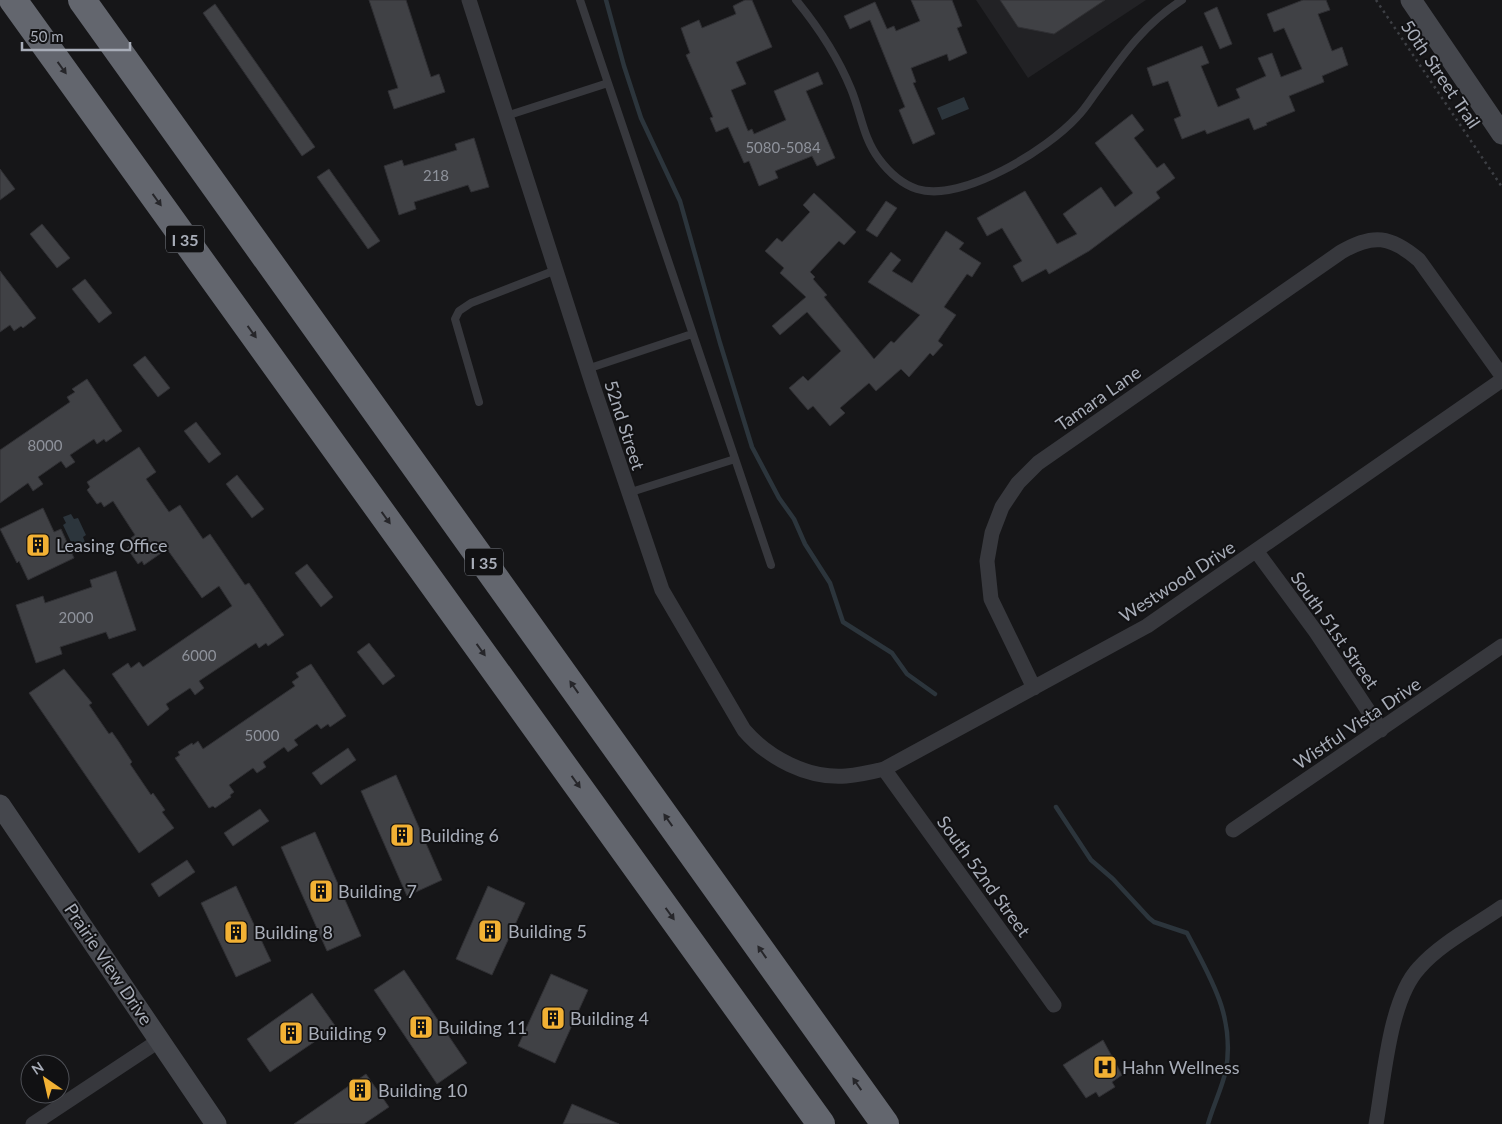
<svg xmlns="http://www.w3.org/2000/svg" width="1502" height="1124" font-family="Lato,sans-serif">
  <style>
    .built { fill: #222225 }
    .water { fill: #2c353c }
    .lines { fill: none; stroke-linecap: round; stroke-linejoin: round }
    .stream { stroke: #2c353c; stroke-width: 4.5 }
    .building { fill: #404145; stroke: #303034 }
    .path { stroke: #3d3f44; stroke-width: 2.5; stroke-dasharray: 2.5 4; stroke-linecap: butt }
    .lane { stroke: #37383d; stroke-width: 8 }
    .street { stroke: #37383d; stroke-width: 15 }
    .secondary { stroke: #45474d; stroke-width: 21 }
    .highway { stroke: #63666e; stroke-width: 28 }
    .oneway { fill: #26262a }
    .labels { text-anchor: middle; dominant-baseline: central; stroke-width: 4; stroke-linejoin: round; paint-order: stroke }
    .number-label { font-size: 15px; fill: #8e929b }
    .shield { fill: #111113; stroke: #7b7e86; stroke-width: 1 }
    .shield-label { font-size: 16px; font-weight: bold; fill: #a8adb8 }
    .street-label { font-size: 18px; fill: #a8adb8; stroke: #111113 }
    .poi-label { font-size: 18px; fill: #a8adb8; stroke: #111113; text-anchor: start }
  </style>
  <rect width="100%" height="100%" fill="#161618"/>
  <path class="built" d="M976 0H1146L1028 78Z"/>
  <path class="water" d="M964 97 969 109 942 120 937 108Z
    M71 514 74 519 78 518 86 535 83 537 85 542 77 546 74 541 71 542 63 525 66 523 63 517Z"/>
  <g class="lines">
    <path class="stream" d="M606 0 624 66 641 118 680 201 720 343 752 447 779 498 794 519 805 544 830 583 843 622 892 653 907 674 935 694
      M1056 807 1091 860 1113 879 1149 918 1154 922 1187 933C1211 979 1235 1016 1226 1070 1222 1088 1213 1106 1208 1124"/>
  </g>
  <path class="building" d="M369 0H406L431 77 439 74 445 92 394 109 388 91 398 88Z
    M745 0H752L772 47 736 62 746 84 731 90 748 131 752 129 754 134 786 120 774 91 818 72 823 84 806 91 835 158 817 166 812 156 775 171 778 178 759 186 749 161 744 163 728 127 716 132 710 118 713 117 686 55 690 53 681 28 699 20 702 28 736 14 733 6Z
    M911 0H952L962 26 957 28 967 53 949 61 947 54 911 68 916 82 913 83 935 134 913 144 899 110 905 107 870 20 850 29 844 16 875 2 887 29 894 26 896 31 920 21Z
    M1000 0H1105L1054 34 1018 27Z
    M1303 0H1326L1330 10 1318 14 1332 51 1342 47 1348 65 1322 76 1324 82 1289 96 1295 111 1266 123 1267 125 1254 130 1249 118 1207 134 1205 130 1182 139 1174 119 1181 116 1168 81 1153 86 1147 68 1202 46 1209 63 1201 66 1218 107 1240 98 1236 89 1266 76 1258 58 1272 53 1281 77 1302 69 1284 28 1274 32 1267 14Z
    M215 4 315 147 302 156 203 13Z
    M1217 7 1232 44 1220 49 1204 13Z
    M1132 114 1144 130 1134 138 1157 168 1164 163 1175 178 1156 192 1160 198 1089 251 1049 274 1046 269 1022 282 1013 266 1022 261 1002 228 987 236 977 218 1025 191 1057 244 1077 234 1063 214 1101 187 1115 207 1133 193 1095 143Z
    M474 138 489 187 471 192 468 185 414 202 416 209 399 215 384 166 402 160 404 166 457 150 455 144Z
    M0 169 15 189 0 200Z
    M329 169 380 241 368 249 317 177Z
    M814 193 856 232 844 245 839 241 810 272 815 277 813 279 827 295 824 297 874 359 891 341 894 343 920 315 868 282 891 252 901 260 892 271 912 283 946 231 964 243 959 249 981 263 972 277 967 274 944 307 956 315 938 341 943 345 933 356 930 353 909 377 901 369 876 391 869 383 840 408 845 413 830 426 813 406 808 410 789 388 803 376 808 381 841 351 807 312 780 335 772 326 806 297 780 273 784 268 765 251 777 238 782 242 810 212 803 205Z
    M886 201 897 208 877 237 866 230Z
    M42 224 70 258 57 268 30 234Z
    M0 271 36 318 23 328 21 326 14 331 10 325 0 332Z
    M85 279 112 313 99 323 72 289Z
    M145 356 170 388 158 397 133 365Z
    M87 379 122 431 106 442 104 439 97 444 94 439 70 455 75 462 66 468 61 461 38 477 43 484 33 491 28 483 0 503V450L70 402 67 397 75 392 72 389Z
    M196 422 221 454 209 463 184 431Z
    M139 447 156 472 146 479 169 512 180 505 203 539 210 534 245 585 249 583 284 635 268 646 266 643 259 648 256 643 199 681 204 688 195 695 190 688 166 704 169 709 148 726 112 674 128 663 131 668 139 662 143 667 232 606 219 586 202 598 167 549 144 565 142 561 138 564 127 548 130 545 127 541 135 535 113 501 104 507 101 502 97 504 87 490 90 487 87 482Z
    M237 475 264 509 252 518 226 484Z
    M43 508 54 532 61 529 74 558 28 580 19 561 17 563 0 529Z
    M307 564 333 597 321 607 295 573Z
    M116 571 136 630 109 639 106 632 60 647 62 654 36 663 16 605 43 596 45 603 92 587 90 580Z
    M369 643 395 676 383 685 357 652Z
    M311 664 346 716 330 727 328 724 321 729 317 724 294 740 298 745 288 752 284 747 263 762 266 767 257 773 253 768 229 785 234 792 230 795 231 797 215 808 213 806 209 808 175 758 180 755 178 752 192 743 193 745 198 741 203 749 295 686 292 682 299 677 296 673Z
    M64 669 92 703 89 705 109 734 112 732 119 742 132 762 130 764 151 795 153 793 165 810 162 812 174 828 139 853 29 693Z
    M348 748 356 760 321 785 312 773Z
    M396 775 442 880 407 896 361 791Z
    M260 809 269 821 233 846 224 833Z
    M315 832 361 936 327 951 281 847Z
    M187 860 195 872 159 897 151 884Z
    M236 886 271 961 236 977 201 903Z
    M488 886 525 903 492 975 456 959Z
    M404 970 467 1063 437 1084 374 990Z
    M551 974 588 990 555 1063 518 1046Z
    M312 993 336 1027 270 1072 247 1039Z
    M1103 1040 1122 1075 1112 1082 1115 1087 1099 1097 1096 1092 1086 1098 1063 1065Z
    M366 1074 389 1107 364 1124H294Z
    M572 1104 619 1124H563Z"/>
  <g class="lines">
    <path class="path" d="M1376 0 1502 187"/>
    <path class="lane" d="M796 0C819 28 837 55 851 89 861 113 863 138 879 159 888 171 902 184 917 189 962 203 1048 149 1077 117 1086 108 1092 97 1100 87 1125 52 1145 24 1182 0
      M608 83 771 565
      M506 116 608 83 580 0
      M587 369 692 334
      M479 402 455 319 459 311 471 303 556 270
      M628 493 735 459"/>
    <path class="street" d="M469 0 594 389 662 590 744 730C768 758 808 779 846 776 859 775 872 772 884 769L1147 626 1502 380
      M1257 552 1316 632 1381 730
      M1034 688 991 599 987 561 992 533 1002 507 1018 483 1038 463 1341 252C1373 233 1391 236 1419 260L1502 376
      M884 769 1054 1005
      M1233 830 1502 646
      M33 1124 160 1040
      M1376 1124C1384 1080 1389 1000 1419 968 1441 943 1475 926 1502 907"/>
    <path class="secondary" d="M1411 0 1502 134
      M0 805 216 1124"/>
    <path class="highway" d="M13 0 821 1124
      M82 0 885 1124"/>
  </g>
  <defs><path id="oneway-solid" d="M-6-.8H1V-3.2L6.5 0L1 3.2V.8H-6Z" transform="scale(1.25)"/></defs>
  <g class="oneway">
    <use href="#oneway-solid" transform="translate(62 68) rotate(54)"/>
    <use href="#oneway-solid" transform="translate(157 200) rotate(54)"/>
    <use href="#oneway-solid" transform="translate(252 332) rotate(54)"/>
    <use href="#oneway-solid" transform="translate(386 518) rotate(54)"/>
    <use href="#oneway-solid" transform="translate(481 650) rotate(54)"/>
    <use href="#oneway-solid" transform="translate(574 687) rotate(-125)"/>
    <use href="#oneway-solid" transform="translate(576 782) rotate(54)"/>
    <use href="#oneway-solid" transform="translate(668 820) rotate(-125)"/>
    <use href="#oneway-solid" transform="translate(670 914) rotate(54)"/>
    <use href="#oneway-solid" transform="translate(762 952) rotate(-125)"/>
    <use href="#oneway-solid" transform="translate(857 1084) rotate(-125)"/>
  </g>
  <defs>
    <g id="building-square" transform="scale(1.25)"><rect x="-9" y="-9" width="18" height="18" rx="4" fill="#f2b134" stroke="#111113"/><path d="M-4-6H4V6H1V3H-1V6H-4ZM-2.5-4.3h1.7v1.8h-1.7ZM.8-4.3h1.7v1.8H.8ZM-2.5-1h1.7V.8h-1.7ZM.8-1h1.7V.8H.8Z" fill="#111"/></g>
    <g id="hospital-square" transform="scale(1.25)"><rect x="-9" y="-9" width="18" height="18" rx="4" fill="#f2b134" stroke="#111113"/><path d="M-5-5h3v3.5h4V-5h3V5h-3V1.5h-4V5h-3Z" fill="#111"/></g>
  </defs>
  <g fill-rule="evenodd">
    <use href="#building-square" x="38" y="545"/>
    <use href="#building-square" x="402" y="835"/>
    <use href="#building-square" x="321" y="891"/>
    <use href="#building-square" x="490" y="931"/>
    <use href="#building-square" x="236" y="932"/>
    <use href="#building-square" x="553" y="1018"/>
    <use href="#building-square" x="421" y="1027"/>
    <use href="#building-square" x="291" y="1033"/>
    <use href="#hospital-square" x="1105" y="1067"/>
    <use href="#building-square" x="360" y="1090"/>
  </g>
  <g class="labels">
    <g class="number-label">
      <text x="783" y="147">5080-5084</text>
      <text x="436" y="175">218</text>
      <text x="45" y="445">8000</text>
      <text x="76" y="617">2000</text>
      <text x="199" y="655">6000</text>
      <text x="262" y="735">5000</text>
    </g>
    <g class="shield">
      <rect x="166" y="225.5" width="38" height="27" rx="4"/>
      <rect x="465" y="548.5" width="38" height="27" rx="4"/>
    </g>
    <g class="shield-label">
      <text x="185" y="239">I 35</text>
      <text x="484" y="562">I 35</text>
    </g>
    <g class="street-label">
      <text transform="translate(1441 74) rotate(56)">50th Street Trail</text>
      <text transform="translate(1098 398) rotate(-35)">Tamara Lane</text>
      <text transform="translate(625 425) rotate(72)">52nd Street</text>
      <text transform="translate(1177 581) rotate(-33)">Westwood Drive</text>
      <text transform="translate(1335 630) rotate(55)">South 51st Street</text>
      <text transform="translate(1357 723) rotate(-34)">Wistful Vista Drive</text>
      <text transform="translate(984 876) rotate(54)">South 52nd Street</text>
      <text transform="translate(109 964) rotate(56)">Prairie View Drive</text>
    </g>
    <g class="poi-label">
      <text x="56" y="545">Leasing Office</text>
      <text x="420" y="835">Building 6</text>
      <text x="338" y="891">Building 7</text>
      <text x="508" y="931">Building 5</text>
      <text x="254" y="932">Building 8</text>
      <text x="570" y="1018">Building 4</text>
      <text x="438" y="1027">Building 11</text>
      <text x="308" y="1033">Building 9</text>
      <text x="1122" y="1067">Hahn Wellness</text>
      <text x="378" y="1090">Building 10</text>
    </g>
  </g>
  <g transform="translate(45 1079) rotate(326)"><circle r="24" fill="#111113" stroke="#4d4f55"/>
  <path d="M0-4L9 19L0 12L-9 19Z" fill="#f2b134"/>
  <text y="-8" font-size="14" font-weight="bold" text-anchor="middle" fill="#a8adb8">N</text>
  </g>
  <path d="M22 42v8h108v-8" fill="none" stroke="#a8adb8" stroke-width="2.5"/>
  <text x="30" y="42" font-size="15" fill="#a8adb8" stroke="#111113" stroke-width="4" paint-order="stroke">50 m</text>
</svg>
